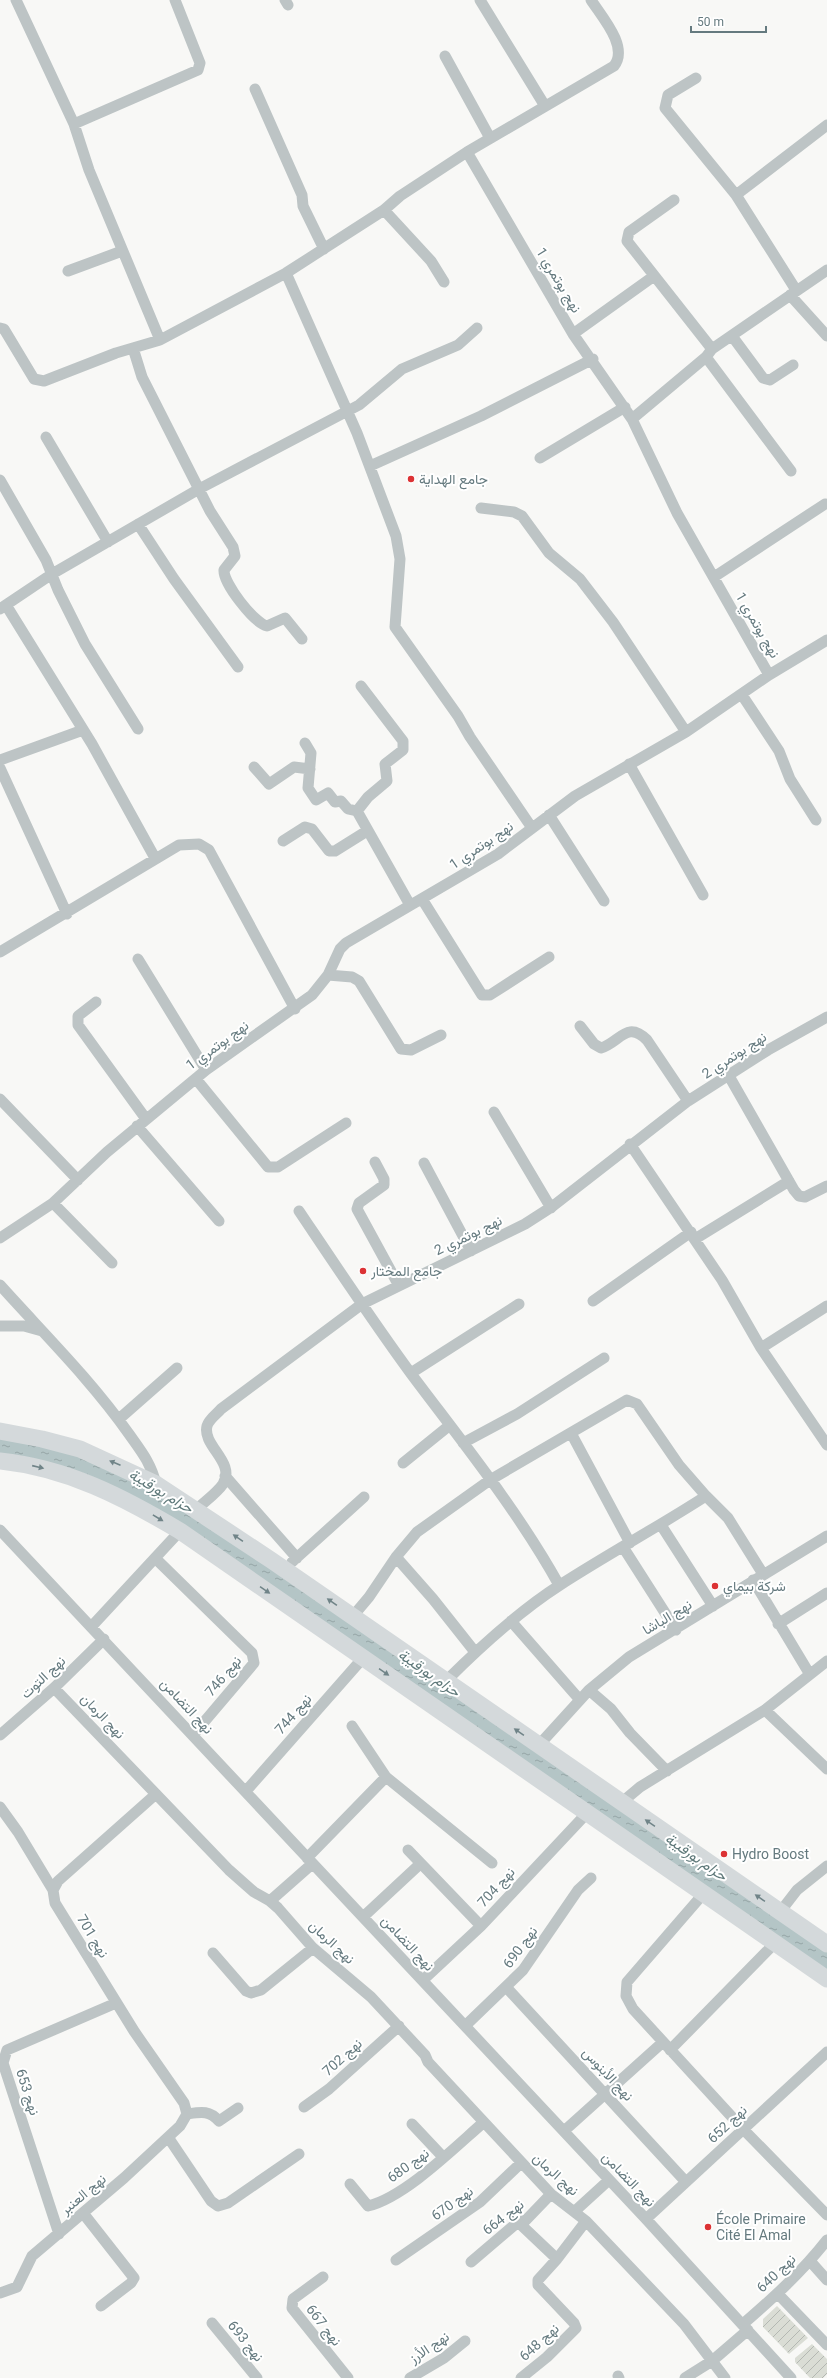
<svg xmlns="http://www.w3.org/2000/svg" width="827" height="2378" font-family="Roboto,Vazirmatn,sans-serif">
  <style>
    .garden { fill: url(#garden-furrows) }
    .water { fill: url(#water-ripples) }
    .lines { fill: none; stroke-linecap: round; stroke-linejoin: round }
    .minor { stroke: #bdc4c5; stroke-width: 11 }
    .highway { stroke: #d4d9db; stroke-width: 17 }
    .oneway { fill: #708488 }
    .poi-dot { fill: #dc3234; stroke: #fff; stroke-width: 1.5 }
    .labels { text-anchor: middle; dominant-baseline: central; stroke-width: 4; stroke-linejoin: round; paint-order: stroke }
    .street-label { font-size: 14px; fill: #657a7f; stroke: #fff }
    .poi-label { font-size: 14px; fill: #657a7f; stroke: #fff; text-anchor: start }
    .water-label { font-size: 15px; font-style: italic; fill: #5f797a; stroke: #fff }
  </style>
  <defs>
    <pattern id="garden-furrows" width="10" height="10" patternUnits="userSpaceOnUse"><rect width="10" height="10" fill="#daddd5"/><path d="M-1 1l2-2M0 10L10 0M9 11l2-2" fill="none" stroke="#b4b8b2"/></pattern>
    <pattern id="water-ripples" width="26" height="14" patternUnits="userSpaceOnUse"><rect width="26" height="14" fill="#b4c5c6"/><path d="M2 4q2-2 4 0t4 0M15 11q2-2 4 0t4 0" fill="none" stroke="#96a5a6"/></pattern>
  </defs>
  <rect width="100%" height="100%" fill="#f8f8f6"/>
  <path class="garden" d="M777 2306 808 2338 789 2354 763 2327V2319Z
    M812 2344 827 2359V2374L823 2378H810L795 2362V2358Z"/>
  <path class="water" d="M0 1438 69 1451 162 1494 827 1952V1971L165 1516 0 1454Z"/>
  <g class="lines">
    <path class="minor" d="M16 0 74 124 89 170 160 340
      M285 0 288 5
      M480 0 545 106
      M445 56 490 138
      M696 78 668 95 665 108 736 195 796 290
      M255 89 302 195 303 206 324 249
      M74 124 198 70 200 63 175 0
      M467 152 573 334 632 419 677 513 769 675
      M736 195 827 125
      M674 200 629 232 627 241 712 349
      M384 210 431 261 444 282
      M68 271 122 251
      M286 273 357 433 396 536 400 559 395 627 458 716 470 737 532 828
      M790 295 827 336
      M0 328 4 329 34 379 44 381 116 353 160 340 286 273 384 210 400 196 467 152 614 66C629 47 602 17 591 0
      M573 334 654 276
      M732 336 763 378 770 380 793 365
      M133 348 142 377 210 511 233 547 235 556 224 570C223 583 254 623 267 626L285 618 302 639
      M706 357 791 471
      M632 419 706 357 712 349 827 270
      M46 437 108 542
      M540 458 625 407
      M370 466 481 416 593 359
      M0 480 46 560 58 590 85 644 138 729
      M481 508 514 512 522 516 549 553 580 579 613 622 686 732
      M138 524 174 579 238 667
      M714 577 825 504
      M6 605 92 744 155 858
      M0 609 52 574 199 489 359 405 402 369 458 345 477 328
      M361 686 403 741V750L385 764 387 781 368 797 357 811 410 905
      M742 695 779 751 790 779 816 820
      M305 743 311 753 308 788 316 800 328 793 335 802 341 801 348 809 357 811
      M0 760 83 730
      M629 764 703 895
      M254 767 269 784 294 767 310 769
      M0 768 67 914
      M549 815 604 901
      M283 841 305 827 312 829 329 851H335L367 831
      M422 899 482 995H490L549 957
      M0 952 179 845 199 844 209 850 295 1009
      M138 959 206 1070
      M328 975 352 977 359 981 401 1049 411 1050 441 1035
      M96 1002 78 1016V1025L146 1119
      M580 1026 594 1044 601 1048C620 1042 627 1020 647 1040L688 1101
      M729 1076 794 1190 799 1196 805 1197 827 1186
      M196 1079 268 1167H278L346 1123
      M0 1099 78 1180
      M494 1112 551 1208
      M137 1126 219 1221
      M630 1144 722 1280 761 1348 827 1445
      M375 1162 384 1179V1185L359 1203 357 1209 398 1284
      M424 1163 471 1251
      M53 1203 112 1263
      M299 1211C336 1266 373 1322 412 1375 463 1443 518 1511 559 1585
      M0 1238 53 1203 107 1152 206 1070 312 995 328 975 340 949 346 943 498 854 575 796 686 732 769 675 827 640
      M695 1239 789 1181
      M0 1285C44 1334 91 1380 129 1434 141 1451 151 1463 156 1484
      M593 1301 691 1232
      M0 1326H24L42 1331
      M761 1348 827 1306
      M411 1373 519 1304
      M119 1419 177 1368
      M571 1433 630 1543
      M463 1443 517 1414 604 1358
      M403 1463 450 1425
      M225 1476 297 1558
      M196 1510C204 1502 217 1493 223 1484 236 1462 202 1446 207 1426 209 1419 217 1414 221 1409L362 1304 525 1224 553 1206 688 1101 768 1050 827 1017
      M661 1525 713 1606
      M0 1530 646 2219 791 2378
      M623 1547 676 1630
      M396 1557 433 1599 475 1652
      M155 1558 252 1653 254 1663 193 1735
      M292 1562 364 1497
      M753 1580 809 1673
      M353 1616 369 1597 396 1557 417 1532 490 1480 627 1400 637 1404 679 1465 706 1496 728 1518 763 1574
      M511 1621 580 1700
      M778 1624 827 1593
      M92 1626 180 1531
      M446 1681C481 1646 518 1612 560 1585 608 1554 658 1527 706 1496
      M54 1688 229 1870 254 1892 270 1901 278 1908 313 1948 371 1997 425 2055 428 2062 551 2194 586 2221 684 2324 725 2378
      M589 1690 611 1709 630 1733 667 1771
      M765 1710 827 1769
      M352 1726 386 1777 492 1863
      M0 1735 54 1688 104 1639
      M539 1745 589 1690 629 1657 827 1536
      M246 1791 363 1658
      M156 1794 58 1881 53 1890 55 1903 134 2031 184 2103 187 2114
      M621 1803 640 1787 765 1710 827 1661
      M0 1807 18 1832 53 1890
      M408 1850 481 1926
      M307 1858 386 1777
      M704 1893 627 1982 626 1996 633 2009 743 2129 827 2215
      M270 1901 312 1864
      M780 1912 797 1890 827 1866
      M363 1917 420 1864
      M213 1953 246 1991 251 1993 261 1990 313 1948
      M423 1980 481 1926 588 1812
      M506 1987 686 2182
      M465 2026 523 1970 578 1890 591 1878
      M670 2050 775 1943
      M304 2107 329 2089 399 2026
      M187 2114C201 2112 209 2110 219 2121L238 2108
      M412 2124 443 2157
      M564 2131 663 2042
      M168 2137 211 2201 218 2206 228 2203 299 2154
      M350 2184 368 2206C405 2197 454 2148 484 2122
      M575 2211 609 2180
      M83 2213 134 2278 131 2283 101 2306
      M646 2219 827 2052
      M518 2222 557 2259 586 2221
      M59 2234 3 2063 7 2050 116 2003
      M396 2260 480 2202 521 2163
      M810 2261 827 2280
      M471 2262 518 2222 526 2220 551 2194
      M323 2277 293 2299 292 2308 348 2378
      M0 2293 17 2287 32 2256 124 2178 180 2126 187 2114
      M778 2294 827 2345
      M212 2323 257 2378
      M743 2324C773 2298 802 2272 827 2240
      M618 2376 619 2378
      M410 2378 444 2358 465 2341
      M521 2378 547 2357 576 2328 574 2323 538 2285V2280L557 2259
      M685 2378 712 2361 748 2330"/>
    <path class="highway" d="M0 1431 42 1439 80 1449 156 1484 271 1560 827 1944
      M0 1461C67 1468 123 1497 180 1531L827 1979"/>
  </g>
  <defs><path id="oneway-solid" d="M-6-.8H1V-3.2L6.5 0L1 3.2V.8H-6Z"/></defs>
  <g class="oneway">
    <use href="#oneway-solid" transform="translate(115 1463) rotate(-157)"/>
    <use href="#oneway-solid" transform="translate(38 1467) rotate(13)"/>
    <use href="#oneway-solid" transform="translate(158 1518) rotate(31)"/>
    <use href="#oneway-solid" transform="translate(238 1538) rotate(-146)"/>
    <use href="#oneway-solid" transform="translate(265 1590) rotate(34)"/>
    <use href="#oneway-solid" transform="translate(332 1602) rotate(-145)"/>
    <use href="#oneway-solid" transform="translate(384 1672) rotate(34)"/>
    <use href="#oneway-solid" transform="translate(519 1732) rotate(-145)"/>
    <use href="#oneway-solid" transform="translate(650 1823) rotate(-146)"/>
    <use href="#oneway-solid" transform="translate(760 1898) rotate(-146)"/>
  </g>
  <g class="poi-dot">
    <circle cx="411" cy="479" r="4"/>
    <circle cx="363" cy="1271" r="4"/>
    <circle cx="715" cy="1586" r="4"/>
    <circle cx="724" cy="1854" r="4"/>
    <circle cx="708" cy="2227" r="4"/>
  </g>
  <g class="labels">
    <g class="street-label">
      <text transform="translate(559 280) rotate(59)">نهج بوتمري 1</text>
      <text transform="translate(758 625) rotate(60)">نهج بوتمري 1</text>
      <text transform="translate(481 845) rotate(-34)">نهج بوتمري 1</text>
      <text transform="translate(217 1045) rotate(-36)">نهج بوتمري 1</text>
      <text transform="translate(734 1055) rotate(-33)">نهج بوتمري 2</text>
      <text transform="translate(468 1235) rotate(-26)">نهج بوتمري 2</text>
      <text transform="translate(667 1617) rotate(-31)">نهج الباشا</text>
      <text transform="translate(223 1676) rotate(-50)">نهج 746</text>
      <text transform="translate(43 1677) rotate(-43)">نهج التوت</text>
      <text transform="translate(187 1706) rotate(47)">نهج التضامن</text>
      <text transform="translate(293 1714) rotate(-49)">نهج 744</text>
      <text transform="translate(103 1716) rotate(46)">نهج الرمان</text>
      <text transform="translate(496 1887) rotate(-48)">نهج 704</text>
      <text transform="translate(93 1936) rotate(59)">نهج 701</text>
      <text transform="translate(332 1942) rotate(43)">نهج الرمان</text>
      <text transform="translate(408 1943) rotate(47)">نهج التضامن</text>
      <text transform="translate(520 1947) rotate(-54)">نهج 690</text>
      <text transform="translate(342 2057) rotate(-42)">نهج 702</text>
      <text transform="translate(608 2074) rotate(47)">نهج الأبنوس</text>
      <text transform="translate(28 2092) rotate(72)">نهج 653</text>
      <text transform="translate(727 2124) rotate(-43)">نهج 652</text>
      <text transform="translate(408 2165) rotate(-36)">نهج 680</text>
      <text transform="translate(556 2174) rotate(42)">نهج الرمان</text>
      <text transform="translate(629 2179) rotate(46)">نهج التضامن</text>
      <text transform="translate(83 2194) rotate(-40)">نهج العنبر</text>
      <text transform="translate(452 2203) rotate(-36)">نهج 670</text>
      <text transform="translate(503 2217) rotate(-38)">نهج 664</text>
      <text transform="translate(776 2273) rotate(-44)">نهج 640</text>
      <text transform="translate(324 2325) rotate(52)">نهج 667</text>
      <text transform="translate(246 2341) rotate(51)">نهج 693</text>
      <text transform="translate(539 2342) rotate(-42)">نهج 648</text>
      <text transform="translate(429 2347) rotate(-34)">نهج الأرز</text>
    </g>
    <g class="poi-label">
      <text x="419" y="479">جامع الهداية</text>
      <text x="371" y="1271">جامع المختار</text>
      <text x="723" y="1586">شركة بيماي</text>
      <text x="732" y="1854">Hydro Boost</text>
      <text x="716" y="2219">École Primaire<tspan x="716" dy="16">Cité El Amal</tspan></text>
    </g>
    <g class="water-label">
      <text transform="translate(161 1491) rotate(31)">حزام بورقيبة</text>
      <text transform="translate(429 1673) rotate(35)">حزام بورقيبة</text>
      <text transform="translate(696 1857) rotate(35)">حزام بورقيبة</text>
    </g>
  </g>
  <path d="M691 26v6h75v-6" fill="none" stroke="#657a7f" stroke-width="2"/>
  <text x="697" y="26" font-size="12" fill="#657a7f" stroke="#ffffff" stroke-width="3" paint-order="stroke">50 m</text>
</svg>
